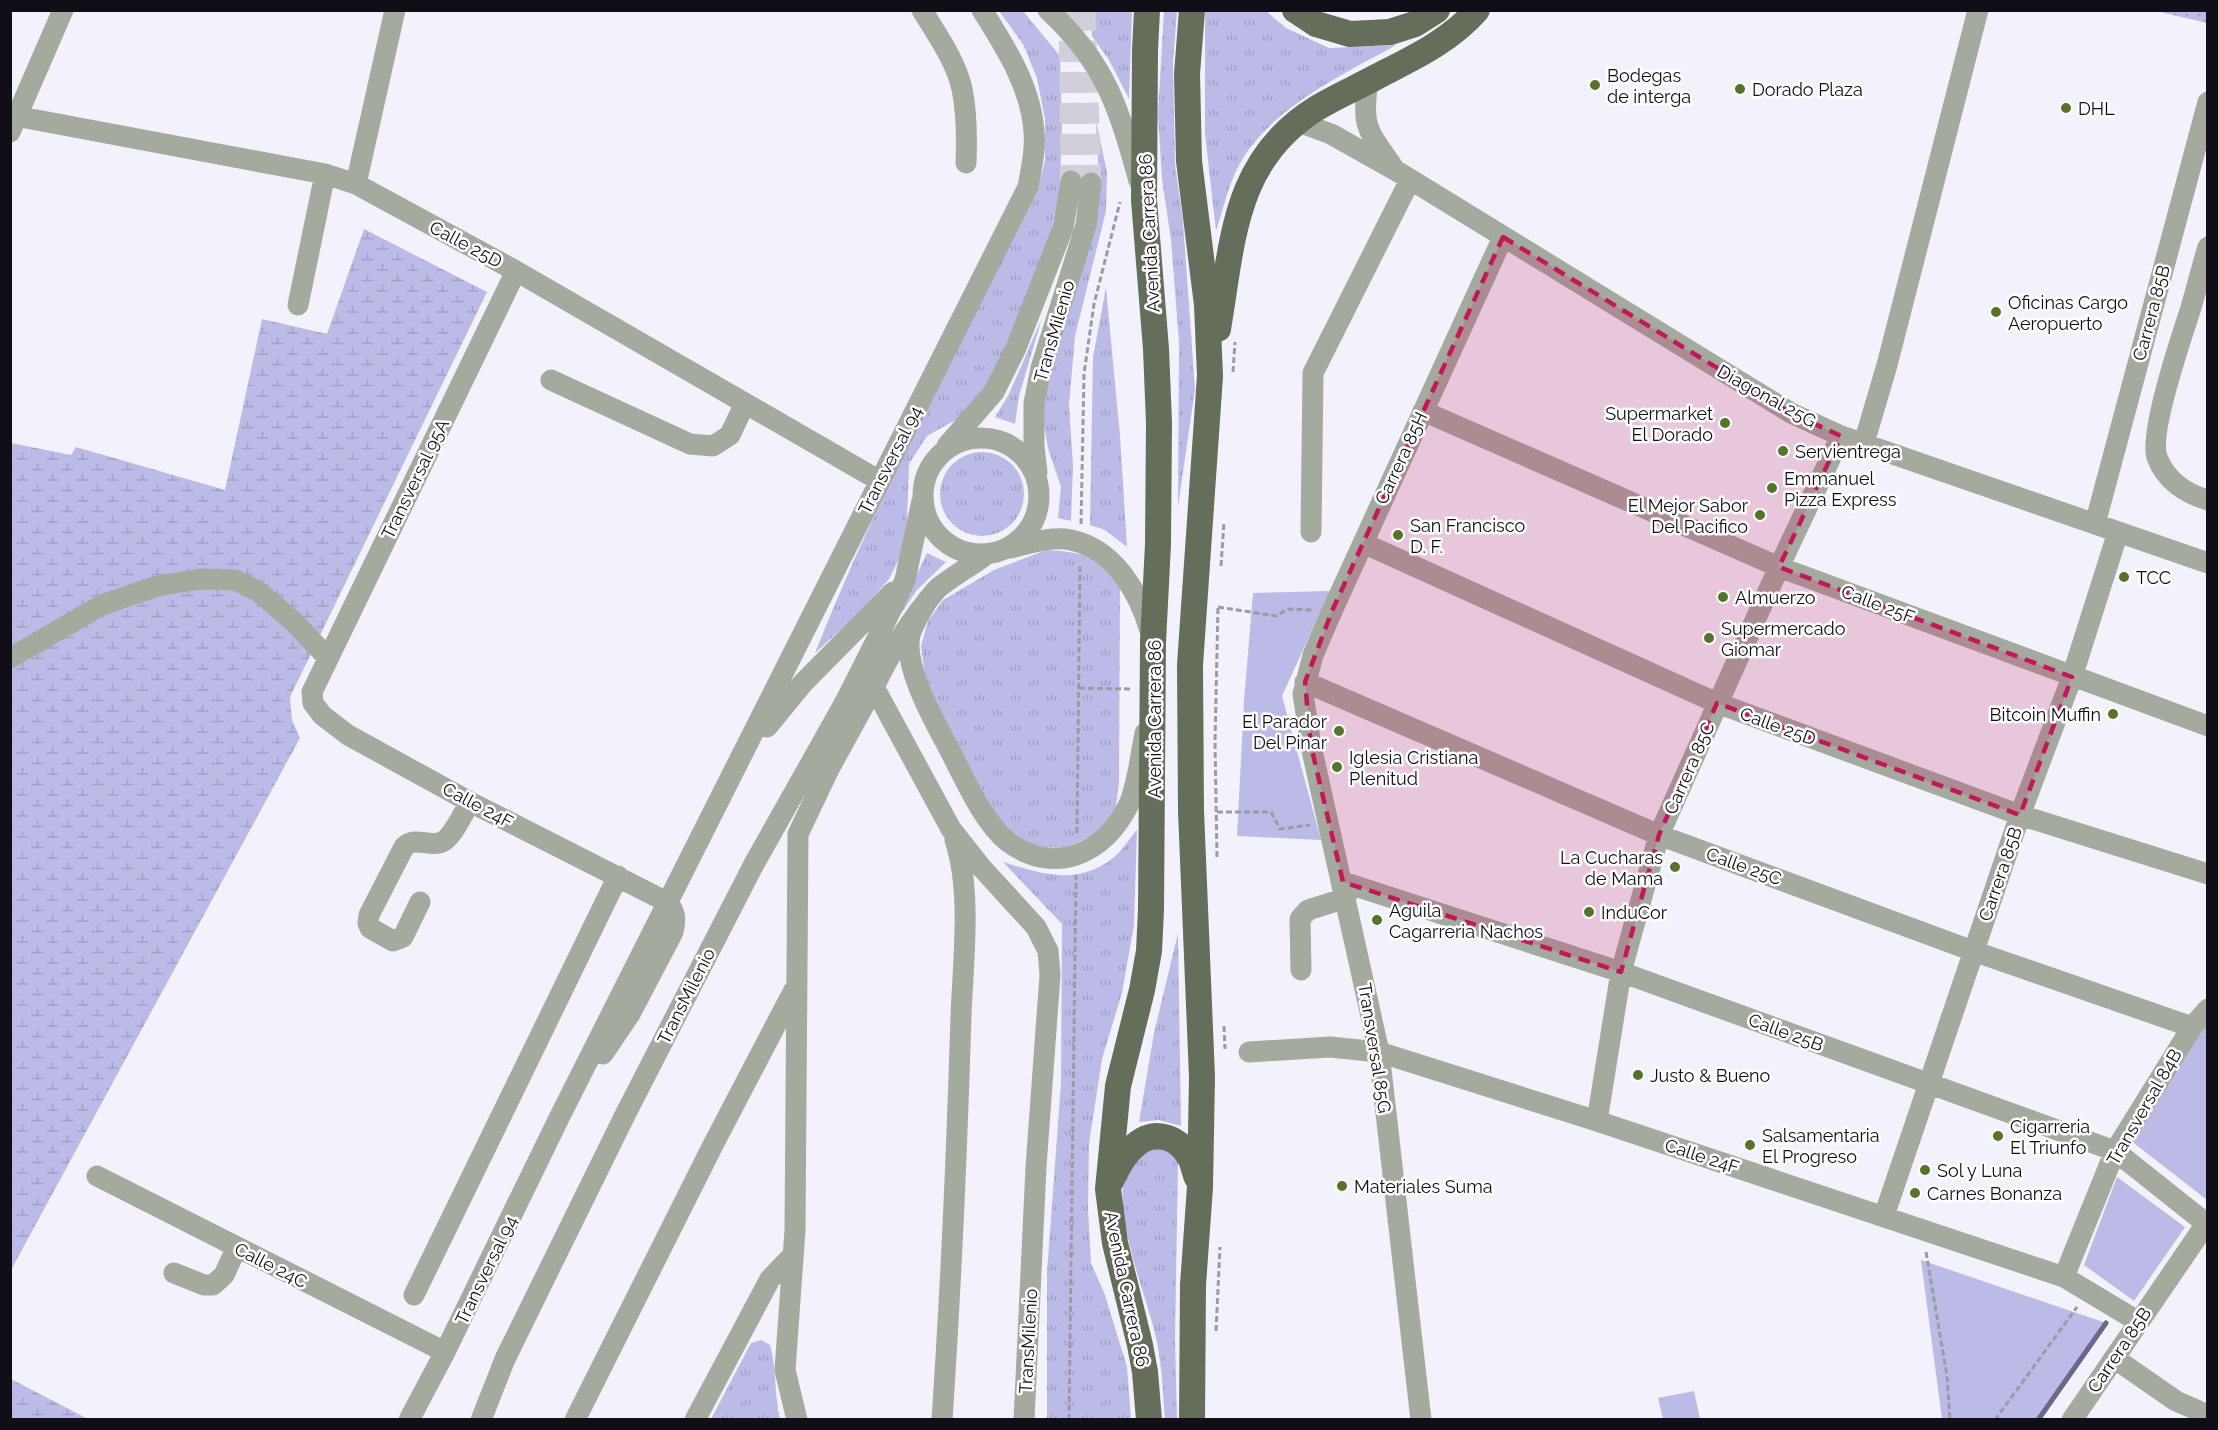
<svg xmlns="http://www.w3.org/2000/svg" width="2218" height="1430" font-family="Raleway,sans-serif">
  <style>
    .grass { fill: url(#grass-tufts) }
    .wetland { fill: url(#wetland-marsh) }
    .park { fill: #bcbbe8 }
    .garden { fill: url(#garden-dots) }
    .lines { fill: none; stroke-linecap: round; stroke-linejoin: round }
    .stream { stroke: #6b698b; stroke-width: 5 }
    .minor-tunnel { stroke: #d0d0db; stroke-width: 21; stroke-dasharray: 21 10; stroke-linecap: butt }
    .path { stroke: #9c9ba5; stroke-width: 3; stroke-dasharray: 6 3; stroke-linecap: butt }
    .minor { stroke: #a5aa9f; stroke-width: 21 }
    .major { stroke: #656e5b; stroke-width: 26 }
    .marked { fill: #c2185b; fill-opacity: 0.2; stroke: #c2185b; stroke-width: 4.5; stroke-dasharray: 12 8; stroke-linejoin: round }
    .poi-dot { fill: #567429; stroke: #fff; stroke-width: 2 }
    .labels { text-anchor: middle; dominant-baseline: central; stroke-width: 5; stroke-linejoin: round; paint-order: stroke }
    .poi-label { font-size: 18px; fill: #100f18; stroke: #fff; text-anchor: start }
    .street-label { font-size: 18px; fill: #100f18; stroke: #fff }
  </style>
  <defs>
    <pattern id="grass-tufts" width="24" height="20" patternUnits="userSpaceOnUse" patternTransform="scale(1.5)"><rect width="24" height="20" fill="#bcbbe8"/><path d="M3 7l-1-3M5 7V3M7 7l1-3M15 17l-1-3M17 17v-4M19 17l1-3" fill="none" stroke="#a1a0c6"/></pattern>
    <pattern id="wetland-marsh" width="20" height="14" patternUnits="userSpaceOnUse" patternTransform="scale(1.5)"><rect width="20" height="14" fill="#bcbbe8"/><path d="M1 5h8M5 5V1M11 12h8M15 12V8" fill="none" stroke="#a1a0c6"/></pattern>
    <pattern id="garden-dots" width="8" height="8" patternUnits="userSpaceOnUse" patternTransform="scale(1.5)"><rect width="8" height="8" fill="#bcbbe8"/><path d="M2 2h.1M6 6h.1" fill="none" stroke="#a1a0c6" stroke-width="1.8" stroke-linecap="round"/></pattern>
  </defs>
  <rect width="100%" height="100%" fill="#f2f2fd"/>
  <path class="grass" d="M999 11H1023L1060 56 1062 124 1060 187 1049 242 1017 323 983 393 961 417 927 436 909 464 907 521 903 551 889 579 859 613 815 653C877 496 958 346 1036 195L1045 161V119L1037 78 1023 44Z
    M1092 11H1132L1129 99 1109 60 1092 36Z
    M1164 11H1177L1173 63 1175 164 1183 222 1195 389 1178 507 1179 342 1171 240 1162 179 1158 114Z
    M1205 11H1266L1286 28 1329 48 1396 45C1339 77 1259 113 1233 178 1226 195 1222 213 1216 231L1205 134Z
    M1096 121 1107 172 1106 211 1075 336 1069 405 1073 466 1071 521 1058 518 1061 487 1048 448 1041 409 1099 180Z
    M1106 288 1120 436 1127 547 1105 530 1090 525 1093 357Z
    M1042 318 1019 396 1015 424 995 417 1009 394Z
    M940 494a42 42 0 1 1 84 0a42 42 0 1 1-84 0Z
    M1046 550C1089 553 1091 554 1120 586L1119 782 1115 814 1096 834 1077 843 1063 848 1035 847 1012 832 995 814 943 719 925 676 921 646 928 621 943 600 994 570Z
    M927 553 946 562 917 590 892 627Z
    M1137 830 1134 925 1122 993 1102 1059 1089 1144 1088 1208 1091 1263 1105 1295 1127 1367 1131 1419H1047V1272L1061 1083 1062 924 1003 862C1041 874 1078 886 1113 858 1122 851 1129 839 1137 830Z
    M1178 933 1181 1126 1159 1120 1139 1122 1154 1033Z
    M1161 1143 1178 1160 1175 1339 1177 1419H1165C1163 1394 1162 1367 1157 1342 1148 1297 1108 1209 1128 1167 1132 1157 1152 1149 1161 1143Z
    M761 1340 770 1345C777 1369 774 1395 780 1419H711L751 1343Z"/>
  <path class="wetland" d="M364 229 487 292 290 697 292 720 300 738 11 1270V443L71 455 76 447 225 490 262 319 327 334Z
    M11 1379 88 1419H11Z"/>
  <path class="park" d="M1330 591 1282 696 1321 840 1237 836 1244 701 1253 593Z
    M2207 1025V1200L2130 1140 2194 1040Z
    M2117 1177 2185 1227 2134 1301 2084 1265Z
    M1921 1260 2106 1323 2038 1419H1942Z
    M1694 1391 1700 1419H1663L1658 1398Z"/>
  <path class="garden" d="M2156 11H2207V23Z"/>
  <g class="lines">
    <path class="stream" d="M2038 1420 2106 1323"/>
    <path class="minor-tunnel" d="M1069 10 1071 181
      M1085 10 1091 183"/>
    <path class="path" d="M1233 372 1235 342
      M1081 524 1084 374 1094 304 1120 202
      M1221 566 1224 522
      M1218 607 1276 616 1288 609 1312 610
      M1079 688 1131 689
      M1217 812H1271L1280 829 1310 825
      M1077 833 1080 563
      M1217 857 1215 742 1218 606
      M1224 1026 1225 1049
      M1926 1252 1947 1376 1950 1420
      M1216 1331 1220 1247
      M1069 1420 1076 875
      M1995 1420 2077 1307"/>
    <path class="minor" d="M922 10C937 35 956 61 962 89 967 113 967 138 966 163
      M1048 10C1106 63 1119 109 1139 181
      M1368 81C1361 127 1368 131 1393 167
      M10 115 325 174 356 184 516 271 880 481
      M1298 122 1331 134 1395 170 1791 413 1841 436 2208 563
      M10 132 63 10
      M356 184 395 10
      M2208 247C2201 269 2196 292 2189 314 2180 341 2149 434 2157 457 2165 480 2186 494 2208 500
      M516 271 312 692 313 703 322 715 348 735 470 802 667 902C676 912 676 919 673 932L630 1014 603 1054
      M298 305 325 174
      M551 380 690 444 713 446 730 435 745 403
      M1423 411 1779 567 2208 726
      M923 496a58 58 0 1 1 116 0a58 58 0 1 1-116 0Z
      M1864 443 1887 365 1978 10
      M947 446 994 392 1016 348 1063 228 1071 181
      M1037 472 1034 447V403L1041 368 1086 225 1091 183
      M2095 524 2208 102
      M1311 532 1313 373 1410 180
      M1363 543 1717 703 2020 815 2208 874
      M1011 548C1029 543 1052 536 1071 540 1114 549 1139 592 1150 631
      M987 554C971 566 953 576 938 588 929 596 914 622 910 635 903 665 933 719 947 745 962 773 982 821 1007 841 1054 877 1105 854 1129 804 1137 787 1141 753 1145 733
      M937 589C911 619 891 651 874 687L951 829 981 867 1036 927 1048 951 1050 975 1036 1167 1024 1420
      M10 658 102 605 157 586 200 579 235 580 258 591 294 622 328 658
      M1305 682 1659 835 1973 951 2192 1027
      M767 727 803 683 893 592
      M1343 882 1621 972 2115 1151 2208 1225
      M420 902 403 937 393 941 370 928 368 923 369 915 404 847C416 835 430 849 444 841 455 833 463 813 470 802
      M1301 970 1300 919 1308 910 1346 898
      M1249 1052 1330 1047 1379 1052 1597 1121 2064 1277 2139 1322
      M1597 1121 1621 972 1659 835 1779 567 1841 436
      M97 1176 445 1352
      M1884 1216 2020 815 2072 677 2118 532
      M174 1273 204 1285H213L224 1275 237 1247
      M2064 1277 2115 1151 2192 1027 2208 1009
      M414 1295 618 876
      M2114 1358 2176 1401 2208 1415
      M409 1420 445 1352 559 1118 1028 187C1031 169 1036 151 1034 132 1031 87 1006 48 982 10
      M481 1420 505 1359 626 1113 754 864 844 704 879 635 905 580 922 501
      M575 1420 713 1145 794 990
      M695 1420 770 1279 793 1255
      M797 1420 785 1370 795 1230 798 834 829 769 874 687
      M942 1420C951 1285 957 1150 961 1016 963 961 972 891 955 840
      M1421 1420 1379 1052 1311 746 1303 694 1313 655 1332 611 1503 237
      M2072 1420 2208 1221"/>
    <path class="major" d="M1147 10 1145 50 1144 200 1156 349 1159 423 1158 544 1153 642 1151 910 1149 951 1142 990 1118 1086 1108 1189 1115 1243 1140 1345 1145 1372 1149 1420
      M1192 10 1187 74 1189 161 1207 305 1210 376 1190 665 1191 811 1202 1077 1200 1187 1193 1285 1192 1420
      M1295 10 1316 24 1350 34 1390 32 1415 24 1437 10
      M1218 329C1233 241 1233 160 1317 108 1337 96 1358 87 1378 76 1413 58 1450 41 1477 10
      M1111 1181C1121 1159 1140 1128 1168 1138 1177 1141 1184 1148 1189 1156 1193 1162 1194 1171 1197 1178"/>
  </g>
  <path class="marked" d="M1503 237 1791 413 1841 436 1779 567 2072 677 2020 815 1717 703 1659 835 1621 972 1343 882 1311 746 1305 682 1332 611Z"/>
  <g class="poi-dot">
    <circle cx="1595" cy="85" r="6"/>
    <circle cx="1740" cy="89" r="6"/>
    <circle cx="2066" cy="108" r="6"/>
    <circle cx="1996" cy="312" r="6"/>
    <circle cx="1725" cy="423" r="6"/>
    <circle cx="1783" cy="451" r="6"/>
    <circle cx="1772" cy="488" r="6"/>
    <circle cx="1760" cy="515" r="6"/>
    <circle cx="1398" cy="535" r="6"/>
    <circle cx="2124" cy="577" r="6"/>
    <circle cx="1723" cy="597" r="6"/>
    <circle cx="1709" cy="638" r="6"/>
    <circle cx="2113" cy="714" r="6"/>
    <circle cx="1339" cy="731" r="6"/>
    <circle cx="1337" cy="767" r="6"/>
    <circle cx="1675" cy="867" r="6"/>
    <circle cx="1589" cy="912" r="6"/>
    <circle cx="1377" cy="920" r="6"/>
    <circle cx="1638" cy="1075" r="6"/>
    <circle cx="1998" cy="1136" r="6"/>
    <circle cx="1750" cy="1145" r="6"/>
    <circle cx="1925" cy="1170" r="6"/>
    <circle cx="1342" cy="1186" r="6"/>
    <circle cx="1915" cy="1193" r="6"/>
  </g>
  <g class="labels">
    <g class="poi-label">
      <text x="1607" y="75">Bodegas<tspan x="1607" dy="21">de interga</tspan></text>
      <text x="1752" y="89">Dorado Plaza</text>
      <text x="2078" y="108">DHL</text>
      <text x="2008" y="302">Oficinas Cargo<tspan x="2008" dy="21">Aeropuerto</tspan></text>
      <text x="1713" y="413" text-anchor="end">Supermarket<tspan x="1713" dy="21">El Dorado</tspan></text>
      <text x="1795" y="451">Servientrega</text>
      <text x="1784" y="478">Emmanuel<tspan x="1784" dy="21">Pizza Express</tspan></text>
      <text x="1748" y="505" text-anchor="end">El Mejor Sabor<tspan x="1748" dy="21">Del Pacifico</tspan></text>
      <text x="1410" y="525">San Francisco<tspan x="1410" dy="21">D. F.</tspan></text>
      <text x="2136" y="577">TCC</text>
      <text x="1735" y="597">Almuerzo</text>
      <text x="1721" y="628">Supermercado<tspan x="1721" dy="21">Giomar</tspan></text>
      <text x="2101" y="714" text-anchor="end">Bitcoin Muffin</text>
      <text x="1327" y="721" text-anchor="end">El Parador<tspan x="1327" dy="21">Del Pinar</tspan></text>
      <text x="1349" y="757">Iglesia Cristiana<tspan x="1349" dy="21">Plenitud</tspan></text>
      <text x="1663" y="857" text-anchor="end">La Cucharas<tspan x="1663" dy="21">de Mama</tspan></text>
      <text x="1389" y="910">Aguila<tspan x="1389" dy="21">Cagarreria Nachos</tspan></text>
      <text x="1601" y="912">InduCor</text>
      <text x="1650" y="1075">Justo &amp; Bueno</text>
      <text x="2010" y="1126">Cigarreria<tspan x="2010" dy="21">El Triunfo</tspan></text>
      <text x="1762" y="1135">Salsamentaria<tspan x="1762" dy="21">El Progreso</tspan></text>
      <text x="1937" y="1170">Sol y Luna</text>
      <text x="1354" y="1186">Materiales Suma</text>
      <text x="1927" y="1193">Carnes Bonanza</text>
    </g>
    <g class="street-label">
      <text transform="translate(1149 233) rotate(-93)">Avenida Carrera 86</text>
      <text transform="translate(466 244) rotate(28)">Calle 25D</text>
      <text transform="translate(2151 313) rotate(-75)">Carrera 85B</text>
      <text transform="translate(1054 331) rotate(-74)">TransMilenio</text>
      <text transform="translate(1767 396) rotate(29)">Diagonal 25G</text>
      <text transform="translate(1401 458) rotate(-65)">Carrera 85H</text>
      <text transform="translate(890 460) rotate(-63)">Transversal 94</text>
      <text transform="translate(415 479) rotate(-64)">Transversal 95A</text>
      <text transform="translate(1878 604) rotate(21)">Calle 25F</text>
      <text transform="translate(1154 719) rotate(-90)">Avenida Carrera 86</text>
      <text transform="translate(1778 726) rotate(20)">Calle 25D</text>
      <text transform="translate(1689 768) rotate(-66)">Carrera 85C</text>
      <text transform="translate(478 805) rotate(28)">Calle 24F</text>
      <text transform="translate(1744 866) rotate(20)">Calle 25C</text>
      <text transform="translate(2000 874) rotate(-71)">Carrera 85B</text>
      <text transform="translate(686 996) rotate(-63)">TransMilenio</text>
      <text transform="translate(1786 1032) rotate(20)">Calle 25B</text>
      <text transform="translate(1375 1048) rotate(81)">Transversal 85G</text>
      <text transform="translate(2144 1107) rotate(-60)">Transversal 84B</text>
      <text transform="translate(1702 1156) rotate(18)">Calle 24F</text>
      <text transform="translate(271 1265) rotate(27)">Calle 24C</text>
      <text transform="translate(486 1270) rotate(-64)">Transversal 94</text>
      <text transform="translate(1127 1289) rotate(78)">Avenida Carrera 86</text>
      <text transform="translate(1028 1341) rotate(-87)">TransMilenio</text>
      <text transform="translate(2119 1350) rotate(-56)">Carrera 85B</text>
    </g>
  </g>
  <rect width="2218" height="1430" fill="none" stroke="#100f18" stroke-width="24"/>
</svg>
